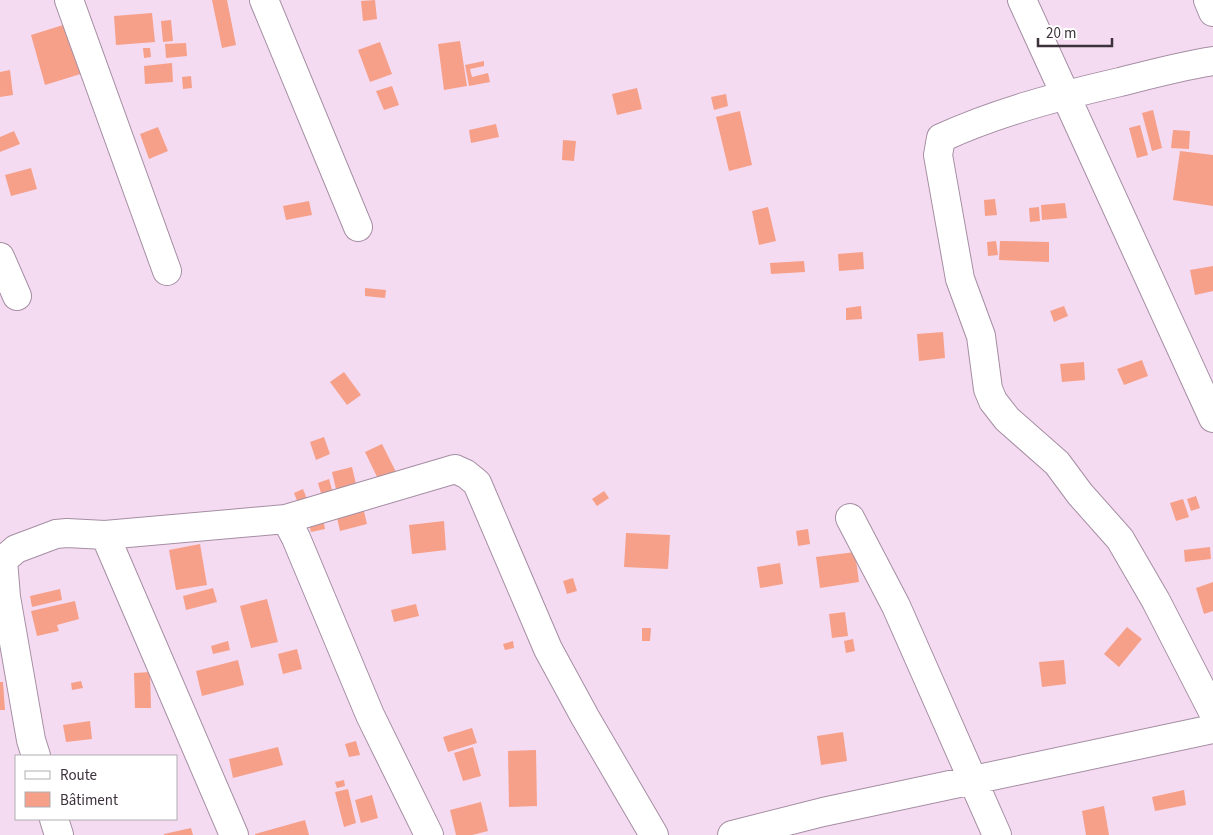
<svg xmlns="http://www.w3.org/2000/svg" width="1213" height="835" font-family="'Source Sans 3',sans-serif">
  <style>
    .building { fill: #f6a089 }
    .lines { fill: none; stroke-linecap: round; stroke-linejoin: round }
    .minor-casing { stroke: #a58ea3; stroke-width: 30 }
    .minor { stroke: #fff; stroke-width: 28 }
  </style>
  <rect width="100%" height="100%" fill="#f4dbf1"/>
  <path class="building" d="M212 0H227L236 45 222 48Z
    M375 0 377 19 363 21 361 1Z
    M152 13 155 42 116 45 114 16Z
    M171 20 173 41 163 42 161 21Z
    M63 25 71 49 80 46 87 72 45 85 31 35Z
    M460 41 467 86 444 90 438 44Z
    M380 42 392 74 370 82 358 50Z
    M186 43 187 56 166 58 165 44Z
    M143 48H150L151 57 144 58Z
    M484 61V66L470 69 472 77 488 73 490 82 469 86 465 65Z
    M172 63 173 82 145 84 144 66Z
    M10 70 13 95 0 97V72Z
    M191 76 192 88 183 89 182 77Z
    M392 86 399 105 384 110 376 91Z
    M637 88 642 109 617 115 612 94Z
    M726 94 728 106 714 110 711 97Z
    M1153 110 1162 148 1152 151 1142 113Z
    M740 111 752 165 729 171 716 117Z
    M496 124 499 137 471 143 469 130Z
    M1140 125 1148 155 1137 158 1129 128Z
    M158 127 168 151 149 159 140 134Z
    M1173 130 1190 131 1189 149 1171 148Z
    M14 131 20 144 0 152V137Z
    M563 140 576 141 574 161 562 160Z
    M1180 151 1213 155V206L1173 200Z
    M31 168 37 189 11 196 5 175Z
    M995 199 997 215 985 216 984 200Z
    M309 201 312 215 286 220 283 206Z
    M1065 203 1067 218 1042 220 1041 205Z
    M768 207 776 241 759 245 752 211Z
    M1039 207 1040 221 1030 222 1029 208Z
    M996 241 998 255 988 256 987 242Z
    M1000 241 1049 242V262L999 260Z
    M863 252 864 269 839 271 838 254Z
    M804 261 805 272 771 274 770 263Z
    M1213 266V291L1195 295 1190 270Z
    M365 288 386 290 385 298 365 296Z
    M861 306 862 319 846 320V308Z
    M1064 306 1068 316 1054 322 1050 311Z
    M943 332 945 358 919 361 917 334Z
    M1142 360 1148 376 1124 385 1117 369Z
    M1084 362 1085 380 1062 382 1060 364Z
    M344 372 361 395 347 405 330 382Z
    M324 437 330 454 316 460 310 442Z
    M382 444 397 474 380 483 365 452Z
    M352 467 356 484 336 489 332 472Z
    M329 479 334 497 323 500 318 483Z
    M303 489 309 504 300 508 294 493Z
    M604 491 609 498 597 506 592 499Z
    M1196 496 1200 508 1191 511 1187 499Z
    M1183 499 1189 517 1176 521 1170 503Z
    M362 503 367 524 340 531 335 509Z
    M323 518 325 529 311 532 308 521Z
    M444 521 446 550 412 554 409 525Z
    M808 529 810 544 798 546 796 531Z
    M626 533 670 535 668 569 624 567Z
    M200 544 207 585 176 590 169 550Z
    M1210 547 1211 559 1185 562 1184 550Z
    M855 552 859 582 820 588 816 557Z
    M780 563 783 584 760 588 757 567Z
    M573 578 577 591 567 594 563 581Z
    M1213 582V611L1204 614 1196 588Z
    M213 588 217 602 186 610 183 596Z
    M60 589 62 600 32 607 30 596Z
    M267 599 278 642 251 648 240 606Z
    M75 601 79 619 57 625 59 631 37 636 31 611Z
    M416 604 419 616 394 622 391 610Z
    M845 612 848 636 832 638 829 614Z
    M1127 627 1142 639 1119 667 1104 654Z
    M642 628H651L650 641H642Z
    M853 639 855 651 846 653 844 641Z
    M228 641 230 650 213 654 211 646Z
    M513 641 514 648 505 650 503 644Z
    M297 649 302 669 283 674 278 654Z
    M238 660 244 685 202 696 196 671Z
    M1064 660 1066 684 1042 687 1039 662Z
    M150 672 151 708H135L134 673Z
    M81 681 83 688 72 690 71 683Z
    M0 682H3L5 710H0Z
    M90 721 92 739 66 742 63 725Z
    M472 728 477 743 448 752 443 737Z
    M843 732 847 761 821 765 817 736Z
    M356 741 360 755 349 757 345 744Z
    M278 747 283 765 233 778 229 759Z
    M473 747 481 776 463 781 454 753Z
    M536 750 537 806 509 807 508 751Z
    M344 780 345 786 337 788 335 782Z
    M348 789 356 823 344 827 335 792Z
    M1184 790 1186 805 1155 811 1152 797Z
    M372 795 378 818 361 823 355 800Z
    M481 802 488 831 472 835H456L450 810Z
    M1104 806 1109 835H1086L1082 811Z
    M305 820 309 835H255V834Z
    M191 828 193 835H164V834Z"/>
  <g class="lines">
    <g class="minor-casing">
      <path id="minor" d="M69 0 167 271
        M264 0 358 227
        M1022 0 1213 418
        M1208 0 1213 12
        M1213 61C1181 66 1151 74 1120 82 1059 96 998 112 941 138L938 155 960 279 981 336 988 389 993 401 1007 419 1057 463 1080 494 1120 539 1156 601 1213 712
        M0 257 17 296
        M850 518 896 606 997 835
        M286 519 296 538 370 715 429 835
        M105 535 234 835
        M36 756 31 740 6 597 3 560 16 549 56 534 67 533 105 535 286 519 455 469 466 474 477 483 548 649 585 717 654 835
        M54 819 59 835
        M732 835 823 812 1213 729"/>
    </g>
    <use href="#minor" class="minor"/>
  </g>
  <rect x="15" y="755" width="162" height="65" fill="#ffffff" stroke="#b1adb1"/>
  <rect x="25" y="771" width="25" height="8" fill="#ffffff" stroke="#b1adb1"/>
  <text x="60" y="780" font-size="15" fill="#3c323b">Route</text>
  <rect x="25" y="792" width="25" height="15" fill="#f6a089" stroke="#b1adb1"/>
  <text x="60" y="805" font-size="15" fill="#3c323b">Bâtiment</text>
  <path d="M1038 38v8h74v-8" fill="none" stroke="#3c323b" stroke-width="2.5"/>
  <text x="1046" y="38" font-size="15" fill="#3c323b" stroke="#ffffff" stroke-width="4" paint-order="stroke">20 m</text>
</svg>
